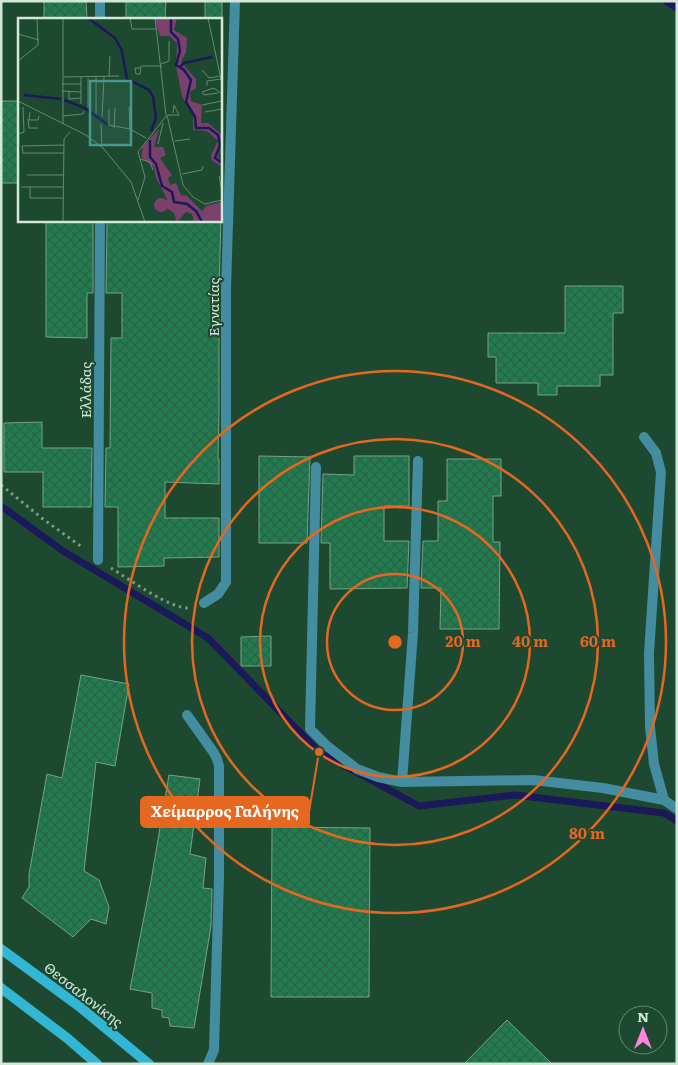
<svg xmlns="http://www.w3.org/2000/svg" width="678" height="1065" font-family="Literata,serif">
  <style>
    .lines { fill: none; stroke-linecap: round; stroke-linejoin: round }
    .stream { stroke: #1b1959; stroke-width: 7 }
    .building { fill: url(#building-cross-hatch); stroke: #76a388 }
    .path { stroke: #7b9c88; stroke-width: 3; stroke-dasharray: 2.5 4; stroke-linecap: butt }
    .service { stroke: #448c9f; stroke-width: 10 }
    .minor { stroke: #448c9f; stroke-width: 10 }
    .secondary { stroke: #33b6d4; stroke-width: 10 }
    .ring { fill: none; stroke: #e66720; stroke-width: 2.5 }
    .labels { text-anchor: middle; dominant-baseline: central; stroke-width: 4; stroke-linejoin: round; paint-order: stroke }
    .street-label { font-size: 14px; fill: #d1e8d9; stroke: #1e4931 }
    .inset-river { fill: none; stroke: #1b1959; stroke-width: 2.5 }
    .inset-road { fill: none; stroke: #668974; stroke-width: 1 }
    .view { fill: #49988e; fill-opacity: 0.15; stroke: #49988e; stroke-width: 2.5 }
    .inset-edge { fill: none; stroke: #d1e8d9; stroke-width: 2.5 }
    .centre { fill: #e66720; stroke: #1e4931; stroke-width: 2.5 }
    .ring-label { font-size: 15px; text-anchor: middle; font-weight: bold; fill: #e66720; stroke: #1e4931; stroke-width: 4; stroke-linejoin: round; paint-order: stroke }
    .leader { fill: none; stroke: #e66720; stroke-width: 2 }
    .callout-dot { fill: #e66720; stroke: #1e4931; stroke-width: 2 }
    .callout { fill: #e66720; stroke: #e66720; stroke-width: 2 }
    .callout-label { font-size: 15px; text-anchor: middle; font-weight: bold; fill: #fff }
  </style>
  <defs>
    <pattern id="building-cross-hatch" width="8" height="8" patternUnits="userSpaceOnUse" patternTransform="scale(1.25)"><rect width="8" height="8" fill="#1f7c4f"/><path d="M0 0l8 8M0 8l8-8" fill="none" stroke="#2f6148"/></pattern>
  </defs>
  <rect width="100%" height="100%" fill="#1e4931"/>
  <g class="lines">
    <path class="stream" d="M666 1 677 8
      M1 506 63 551 208 638 319 752 419 806 515 795 664 813 677 821"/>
  </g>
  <path class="building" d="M44 1H86L87 18 44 19Z
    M126 1H166L165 19H126Z
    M205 1H222V19H205Z
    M1 101H19V183H1Z
    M46 220H90V222H93V293H87V338L46 337Z
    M128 220H221L219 288V410L218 459H219V484L165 482V518H219V557L164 558V566L118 567V507H105L106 448H110L111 338H122V293H106L107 222H128Z
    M565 286H623V313H613V375H600V386H557V395H538V383H496V357H488V333H565Z
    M42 422V448H92L91 507H43V472H4V423Z
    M259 456 310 457 307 543H259Z
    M354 456H409V506H384V541H409L407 588 330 589V543H321L323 474 354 475Z
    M447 459H501V496H493V542H500L499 629H440L441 588H421L423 541H438V501H447Z
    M271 636V666H241V637Z
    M81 675 129 684 115 766 96 762 84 871 99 880 109 907 106 924 91 919 73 937 22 898 29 887V874L47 774 62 778Z
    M169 775 200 779 190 854 206 858 203 888 212 889 211 926 194 1028 170 1026 169 1018 162 1017V1010L152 1008V993L130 989 151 881Z
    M272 827 370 828 369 997H271Z
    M507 1020 552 1064H464Z"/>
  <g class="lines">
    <path class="path" d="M1 485 43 519 82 547
      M111 568C129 579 170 609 189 608"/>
    <path class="service" d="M187 715 214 753 217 759 219 766V877L214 1050 208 1064"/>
    <path class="minor" d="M100 19V1
      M644 437 656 453 661 472 649 653 650 727 654 764 664 800 677 809
      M316 467 310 729 327 746 357 769 378 777 402 782 533 780 603 788 664 800
      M98 560 100 220
      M204 603 218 594 226 582V288L235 1
      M402 782 413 633 418 461"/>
    <path class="secondary" d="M1 949 80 1007 149 1064
      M1 988 67 1038 97 1064"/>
  </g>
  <g class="ring">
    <circle cx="395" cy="642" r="68"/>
    <circle cx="395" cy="642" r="135"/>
    <circle cx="395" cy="642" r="203"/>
    <circle cx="395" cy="642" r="271"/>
  </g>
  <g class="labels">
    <g class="street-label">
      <text transform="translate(213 307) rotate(-90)">Εγνατίας</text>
      <text transform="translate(85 390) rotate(-90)">Ελλάδας</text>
      <text transform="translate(84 994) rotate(38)">Θεσσαλονίκης</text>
    </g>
  </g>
  <g transform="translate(18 18)">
    <rect width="204" height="204" fill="#1e4931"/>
    <path d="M136 0H159L156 12 169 20 168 34 163 44 178 61V70L172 74 173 83 184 87 183 105H190L204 117 200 139 204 148 194 143 193 137 200 123 189 113 175 112V98L164 78 158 48 159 26 152 18H142ZM141 111 136 129H145L148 137 142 140 154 157 150 160 152 167 158 165 163 177 169 178 184 193 188 188 204 184V204H176L174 196 168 194 159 204 156 195 149 190V181L138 160 136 149 123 139 125 128Z" fill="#7b406c"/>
    <path d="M136 187a7 7 0 1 1 14 0a7 7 0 1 1-14 0Z" fill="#7b406c"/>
    <path class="inset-river" d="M70 0 97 20 104 33 109 61 131 72 135 79 138 100 133 113M153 0V14L160 21 162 33 158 47 166 52 173 62 168 84 177 99 178 110H191L200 117 202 127 197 140 204 145M161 50 166 45 194 39M6 77 43 81M46 82 67 90 90 107M132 122V139L138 146 144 168 154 174 156 184 169 186 178 193 184 204"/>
    <path class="inset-road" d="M45 0V106M112 0 114 11H139M137 0 148 97M190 0 204 66M0 16 21 22M0 43 20 27 19 0M143 46 151 43V23M122 50H117L118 56H122L123 48H144M184 52 191 60 202 58M45 59 101 58M91 59 92 38M44 66H63M189 68V63L203 61M44 73 63 74M51 73V81L63 80M200 75 186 77 184 74 196 70 204 76M0 83 68 117 85 130 113 164 127 204M63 86V59M184 87 204 83M111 89 112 111 128 120M70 90V60M91 91V107L112 111M12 94 11 102H20L21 98M187 94 204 91M78 96V59M150 97H161L156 87 155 95M45 98 65 96 66 93M84 99 86 59M10 101 11 110H20M83 106 84 129M96 110 97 90M0 116 6 114 5 89M157 123 172 121M140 126 145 105M46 135H5L4 128 46 127M122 141 132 144 135 152M164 156 184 152 185 148M9 157H46M201 158 204 173M3 169H46M12 169V180H46M120 182 127 159 120 134 149 97 165 167 175 179 187 186 204 182M45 204 46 121 52 114"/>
    <path class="view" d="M72 63H113V127H72Z"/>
    <rect width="204" height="204" class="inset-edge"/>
  </g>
  <circle cx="395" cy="642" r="8" class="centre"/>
  <g class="ring-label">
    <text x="463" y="647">20 m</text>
    <text x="530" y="647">40 m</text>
    <text x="598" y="647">60 m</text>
    <text x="587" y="839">80 m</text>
  </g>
  <path class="leader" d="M319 752L309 812"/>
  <circle class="callout-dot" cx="319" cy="752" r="5"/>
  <rect class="callout" x="141" y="797" width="168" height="30" rx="5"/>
  <g class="callout-label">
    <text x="225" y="817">Χείμαρρος Γαλήνης</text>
  </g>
  <rect width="678" height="1065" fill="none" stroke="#d1e8d9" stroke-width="5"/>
  <g transform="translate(643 1030)"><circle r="24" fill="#1e4931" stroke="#668974"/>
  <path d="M0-4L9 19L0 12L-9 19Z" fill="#fe86e0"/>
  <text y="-8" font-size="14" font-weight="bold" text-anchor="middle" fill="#d1e8d9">N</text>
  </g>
</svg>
